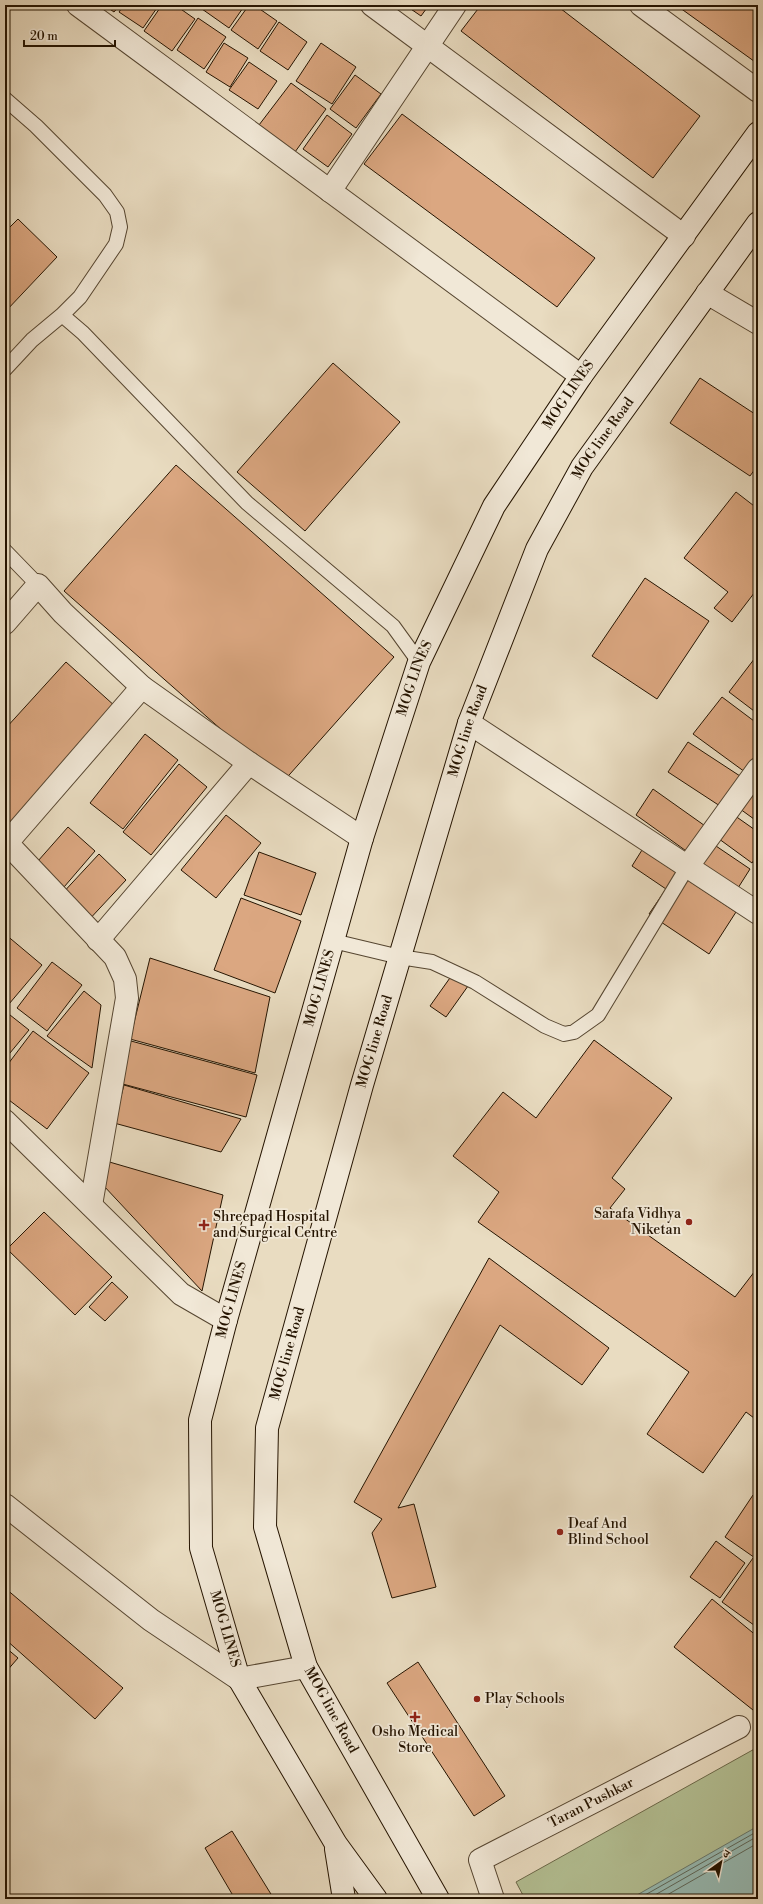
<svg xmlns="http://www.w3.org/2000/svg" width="763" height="1904" font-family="'Libre Bodoni','Noto Serif Devanagari',serif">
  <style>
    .green { fill: #b4c195; stroke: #6c6a4b }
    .water { fill: #97bbb4; stroke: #69786c }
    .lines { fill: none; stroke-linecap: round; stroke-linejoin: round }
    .shore { stroke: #5e685a; stroke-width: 1 }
    .building { fill: #dba781; stroke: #251401 }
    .lane-casing { stroke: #564631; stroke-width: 16 }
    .street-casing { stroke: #564631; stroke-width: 24 }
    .secondary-casing { stroke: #251401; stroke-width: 24 }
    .lane { stroke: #f1e8d7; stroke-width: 14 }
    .street { stroke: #f1e8d7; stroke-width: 22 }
    .secondary { stroke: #f1e8d7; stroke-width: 22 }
    .poi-dot { fill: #8f2418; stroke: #f1e8d7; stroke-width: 1.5 }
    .labels { text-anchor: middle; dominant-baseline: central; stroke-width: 3.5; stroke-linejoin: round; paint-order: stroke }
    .street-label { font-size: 14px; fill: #251401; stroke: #f1e8d7 }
    .poi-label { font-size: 14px; fill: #251401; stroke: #f1e8d7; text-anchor: start }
  </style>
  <rect width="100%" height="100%" fill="#e9dcc1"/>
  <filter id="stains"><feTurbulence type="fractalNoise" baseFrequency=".005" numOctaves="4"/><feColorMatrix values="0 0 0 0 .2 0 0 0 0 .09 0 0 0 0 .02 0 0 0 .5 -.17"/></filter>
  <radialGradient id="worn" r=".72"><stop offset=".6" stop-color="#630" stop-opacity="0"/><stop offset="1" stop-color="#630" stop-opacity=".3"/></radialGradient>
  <path class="green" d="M758 1747V1899H525L516 1882Z"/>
  <path class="water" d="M758 1826V1899H630Z"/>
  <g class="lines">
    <path class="shore" d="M638 1899 758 1831
      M648 1899 758 1836
      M660 1899 758 1843"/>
  </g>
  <path class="building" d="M104 5H120L114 12Z
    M124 5H159L143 28 119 12Z
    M162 5H175L195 19 172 51 144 31Z
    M205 5H245L229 28 202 9Z
    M249 5H254L277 21 258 49 231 30Z
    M405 5H429L421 16Z
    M481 5H556L700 116 653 178 461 31Z
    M676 5H758V64Z
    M198 18 226 37 204 69 177 50Z
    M279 22 307 42 288 70 260 51Z
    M224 43 248 58 230 87 206 72Z
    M321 43 356 67 332 104 296 81Z
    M249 62 277 81 258 109 229 90Z
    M355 75 381 94 356 128 330 109Z
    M291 83 326 109 295 152 259 125Z
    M402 114 595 258 557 307 364 164Z
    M327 115 352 134 328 167 303 149Z
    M18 219 57 257 5 312V232Z
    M333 363 400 422 305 531 237 472Z
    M700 378 758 416V465L750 476 670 423Z
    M176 465 394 657 282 783 64 591Z
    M736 492 758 509V588L732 622 714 608 728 592 684 558Z
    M645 578 709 621 657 699 592 656Z
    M758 654V714L729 692Z
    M66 662 116 707 5 831V729Z
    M722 697 758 724V754L745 772 693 734Z
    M145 734 178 760 123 829 90 803Z
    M688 742 740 776 720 806 668 772Z
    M179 764 207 787 151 855 123 832Z
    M750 786 758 792V822L736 806Z
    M653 789 708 828 689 853 636 815Z
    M731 813 758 832V854L752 863 715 836Z
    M226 815 261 843 216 898 181 870Z
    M68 827 95 851 58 894 30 870Z
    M713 844 750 869 738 888 701 863Z
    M642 850 736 912 709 954 649 914 666 889 632 866Z
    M259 852 316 873 301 915 244 895Z
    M99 854 126 880 86 923 59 897Z
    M241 898 301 921 275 993 214 970Z
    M5 934 42 965 9 1004 5 1000Z
    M150 958 270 997 255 1073 130 1039Z
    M52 962 82 985 47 1031 17 1008Z
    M457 968 473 979 446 1017 430 1006Z
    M84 991 101 1005 92 1068 47 1036Z
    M5 1011 29 1030 5 1059Z
    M33 1031 89 1073 47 1129 5 1097V1068Z
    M594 1040 672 1098 612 1178 625 1189 610 1208 735 1297 758 1267V1421L746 1412 703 1473 647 1434 689 1372 478 1222 499 1192 453 1156 503 1092 536 1118Z
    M131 1041 257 1075 246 1117 119 1083Z
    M124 1085 241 1119 221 1152 114 1123Z
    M106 1161 223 1195 202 1291 103 1185Z
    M44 1212 112 1277 75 1315 7 1249Z
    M489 1258 609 1348 582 1385 500 1325 398 1508 414 1504 436 1587 392 1598 372 1533 382 1519 354 1502Z
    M112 1282 128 1297 105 1321 89 1307Z
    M753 1495 758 1499V1560L725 1537Z
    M716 1541 745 1563 720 1598 690 1577Z
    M753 1558 758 1561V1628L722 1602Z
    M5 1588 123 1688 95 1719 5 1639Z
    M712 1599 758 1637V1714L674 1647Z
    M5 1647 18 1658 5 1673Z
    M418 1662 505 1796 474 1816 387 1683Z
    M232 1831 274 1899H235L205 1848Z"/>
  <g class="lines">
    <g class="lane-casing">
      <path id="lane" d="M5 99 36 126 105 195 117 212 120 227 116 244 80 297 62 315
        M5 369 32 340 62 315 83 333 247 503 393 626 419 662
        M5 551 38 585
        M333 941 400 957 432 962 475 982 545 1026 564 1034 574 1032 598 1015 688 866"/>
    </g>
    <g class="street-casing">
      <g id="street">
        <path d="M78 5 581 376"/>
        <path d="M372 5 684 236"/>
        <path d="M641 5 758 91"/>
        <path d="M330 191 455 5"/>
        <path d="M707 293 758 323"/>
        <path d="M5 623 38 585 63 613 142 687 249 763 362 838"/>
        <path d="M469 723 758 913"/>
        <path d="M7 843 115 957 125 979 127 998 91 1205"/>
        <path d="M5 845 142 687"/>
        <path d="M688 866 758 769"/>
        <path d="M98 940 249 763"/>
        <path d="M5 1121 181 1294 226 1320"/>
        <path d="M5 1505 151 1620 239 1679 306 1667"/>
        <path id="s1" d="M493 1899 480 1860 739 1727"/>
      </g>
    </g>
    <g class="secondary-casing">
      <g id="secondary">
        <path d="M336 1849 344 1899"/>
        <path id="s2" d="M376 1899 336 1844 239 1679 201 1548 200 1420 226 1320 362 838 419 662 494 506 581 376 758 133"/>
        <path id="s3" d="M438 1899 306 1667 265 1527 267 1428 362 1085 469 723 537 549 582 467 758 223"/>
      </g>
    </g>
    <use href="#lane" class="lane"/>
    <use href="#street" class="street"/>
    <use href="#secondary" class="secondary"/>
  </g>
  <g class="poi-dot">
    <circle cx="689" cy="1222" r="4"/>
    <path d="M202 1219h4v4h4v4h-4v4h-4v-4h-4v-4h4z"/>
    <circle cx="560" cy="1532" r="4"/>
    <circle cx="477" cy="1699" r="4"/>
    <path d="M413 1711h4v4h4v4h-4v4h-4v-4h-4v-4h4z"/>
  </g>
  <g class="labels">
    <g class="street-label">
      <text stroke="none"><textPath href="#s2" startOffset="1620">MOG LINES</textPath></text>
      <text stroke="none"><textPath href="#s3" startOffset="1561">MOG line Road</textPath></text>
      <text stroke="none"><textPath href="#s2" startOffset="1296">MOG LINES</textPath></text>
      <text stroke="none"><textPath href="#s3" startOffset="1237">MOG line Road</textPath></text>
      <text stroke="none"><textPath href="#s2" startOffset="972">MOG LINES</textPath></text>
      <text stroke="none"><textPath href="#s3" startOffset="913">MOG line Road</textPath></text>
      <text stroke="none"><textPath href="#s2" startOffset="648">MOG LINES</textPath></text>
      <text stroke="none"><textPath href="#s3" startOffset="589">MOG line Road</textPath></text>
      <text transform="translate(225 1629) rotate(74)">MOG LINES</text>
      <text transform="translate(331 1710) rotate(61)">MOG line Road</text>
      <text stroke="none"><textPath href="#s1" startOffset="166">Taran Pushkar</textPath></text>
    </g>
    <g class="poi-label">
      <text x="681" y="1214" text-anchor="end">Sarafa Vidhya<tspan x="681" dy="16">Niketan</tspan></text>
      <text x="213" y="1217">Shreepad Hospital<tspan x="213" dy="16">and Surgical Centre</tspan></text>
      <text x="568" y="1524">Deaf And<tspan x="568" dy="16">Blind School</tspan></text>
      <text x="485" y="1699">Play Schools</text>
      <text x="415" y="1732" text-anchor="middle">Osho Medical<tspan x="415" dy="16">Store</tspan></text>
    </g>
  </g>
  <rect width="763" height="1904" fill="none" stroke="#e9dcc1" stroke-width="20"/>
  <rect x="6" y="6" width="751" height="1892" fill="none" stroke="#251401" stroke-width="2"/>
  <rect x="10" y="10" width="743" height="1884" fill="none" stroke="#251401"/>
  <g transform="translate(721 1862) rotate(33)" stroke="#f1e8d7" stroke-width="3" paint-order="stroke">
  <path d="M0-3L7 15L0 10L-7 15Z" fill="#251401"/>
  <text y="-6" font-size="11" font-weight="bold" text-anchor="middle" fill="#251401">उ</text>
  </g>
  <path d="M24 40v6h91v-6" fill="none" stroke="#251401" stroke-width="2"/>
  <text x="30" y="40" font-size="12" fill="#251401" stroke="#f1e8d7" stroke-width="3" paint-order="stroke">20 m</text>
  <rect width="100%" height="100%" filter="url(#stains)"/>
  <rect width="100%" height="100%" fill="url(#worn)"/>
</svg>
